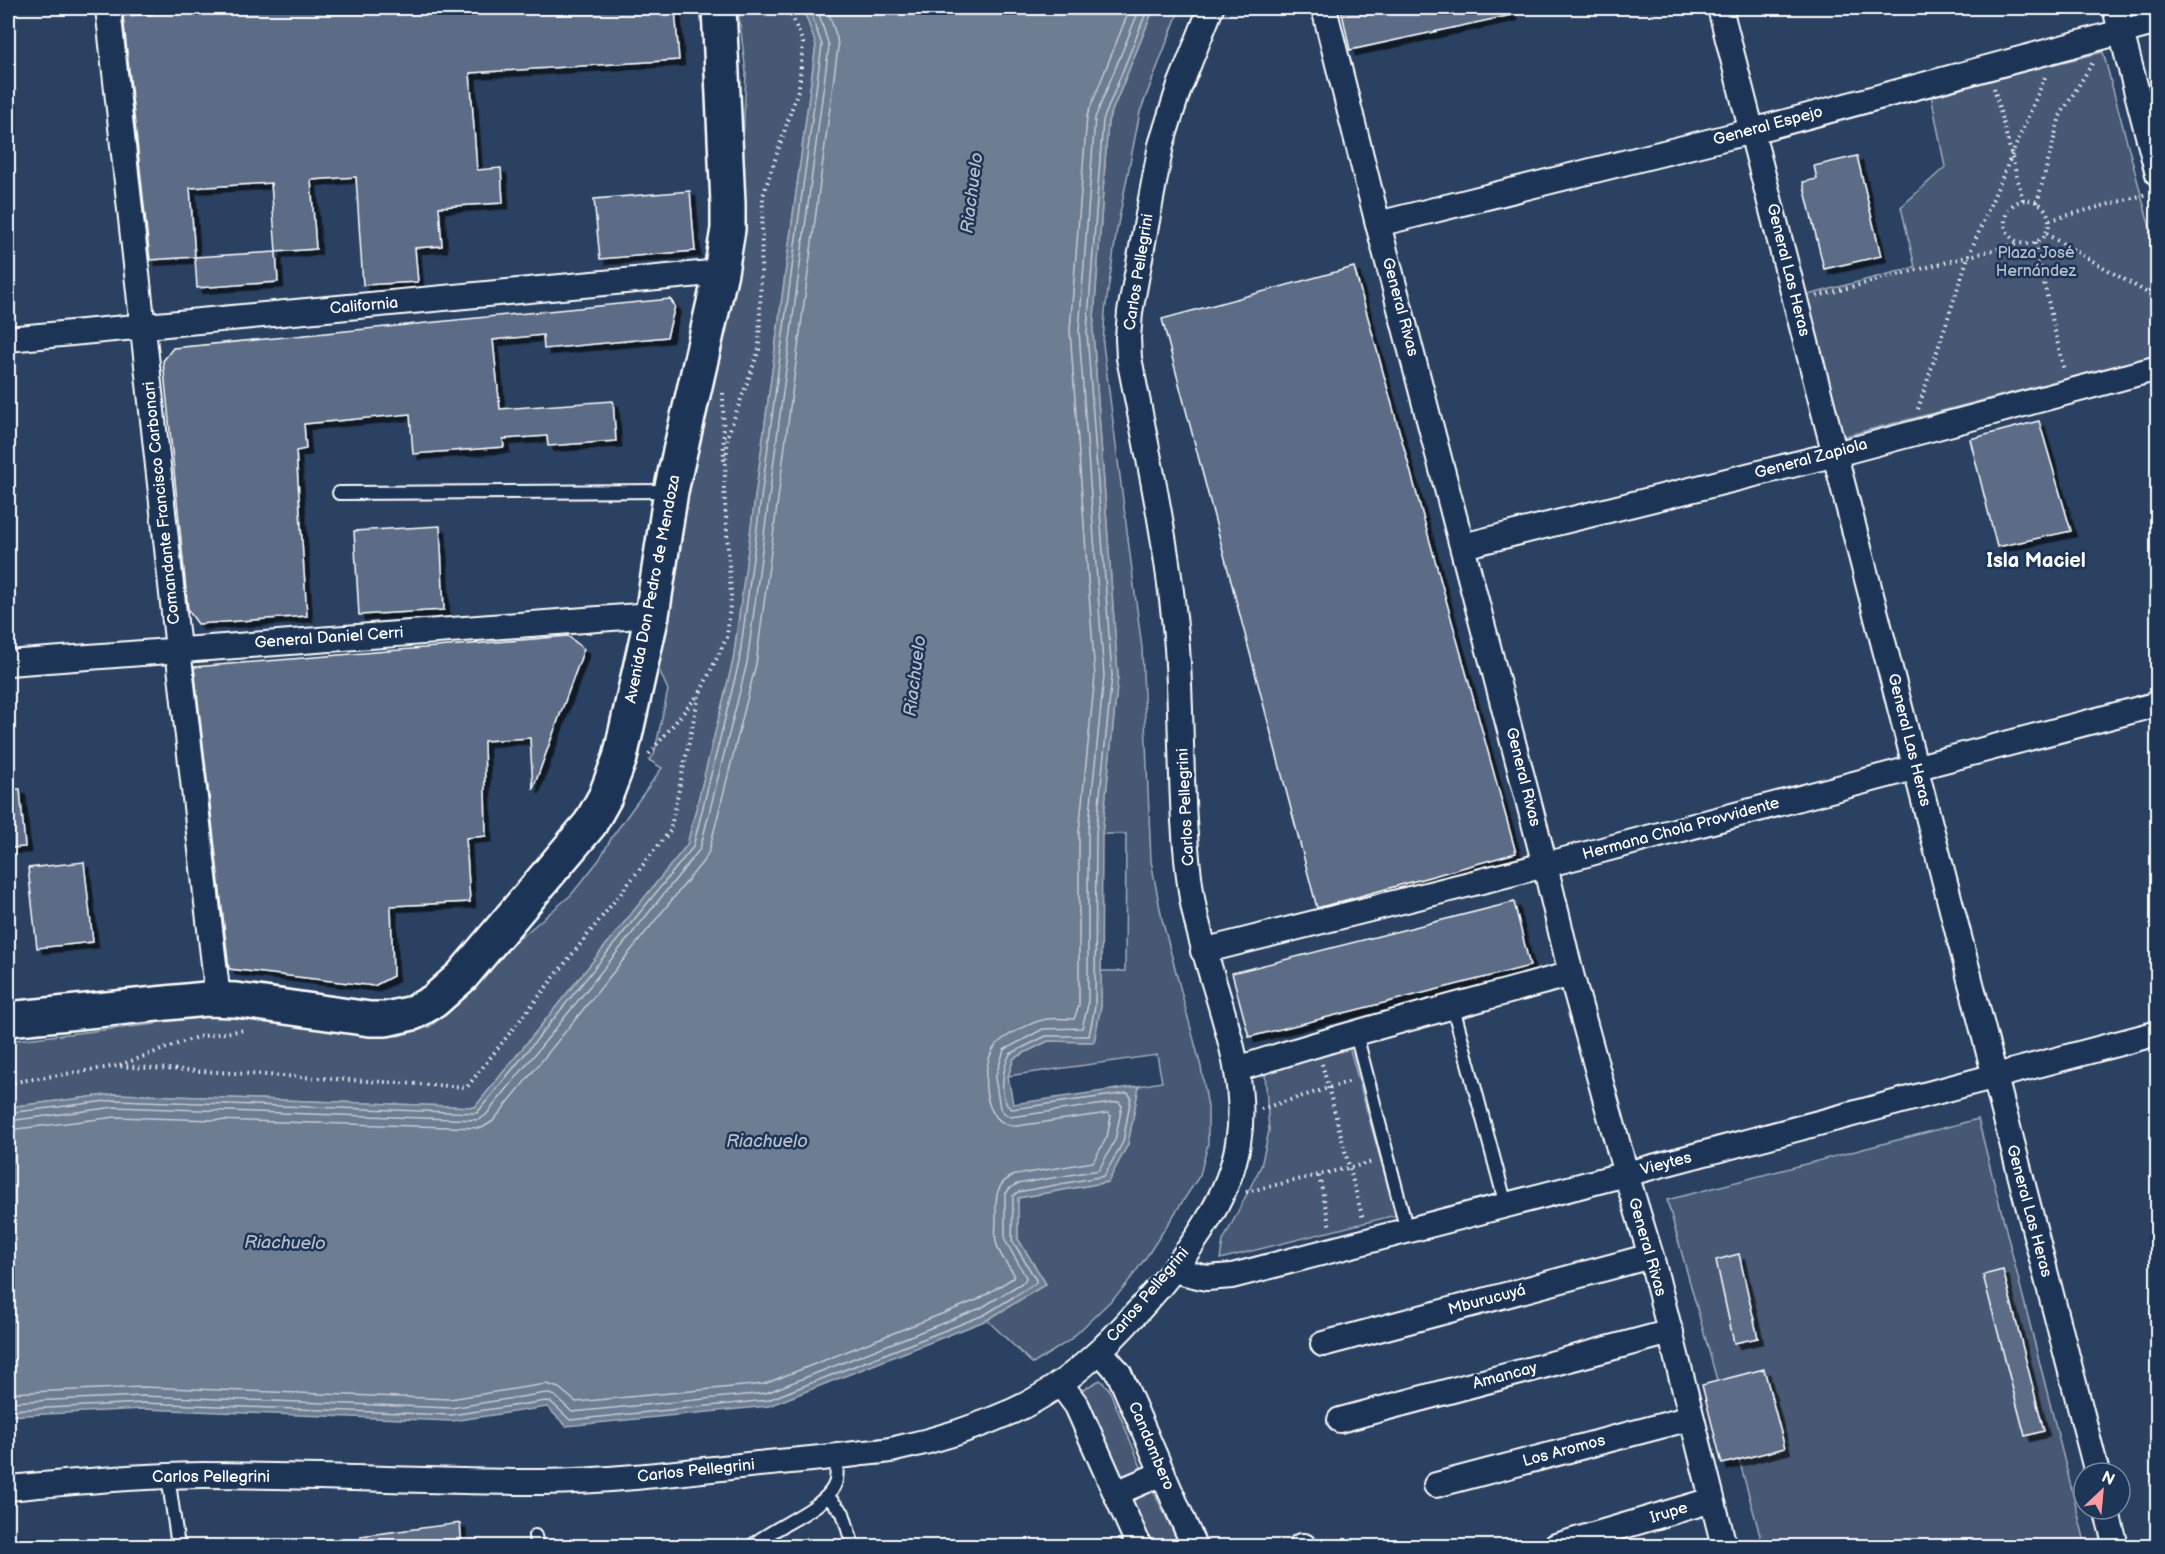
<svg xmlns="http://www.w3.org/2000/svg" width="2165" height="1554" font-family="'Balsamiq Sans',sans-serif">
  <style>
    .green { fill: #465975; stroke: #a2acba; stroke-width: 1.5 }
    .water { fill: #6d7d92; stroke: #a7b1be; stroke-width: 1.5 }
    .lines { fill: none; stroke-linecap: round; stroke-linejoin: round }
    .shore { stroke: #c5cbd3; stroke-width: 1.5 }
    .building { fill: #5b6c86; stroke: #fff; stroke-width: 1.5; filter: url(#shadow) }
    .lane-casing { stroke: #fff; stroke-width: 16 }
    .street-casing { stroke: #fff; stroke-width: 28 }
    .secondary-casing { stroke: #fff; stroke-width: 38 }
    .path { stroke: #fff; stroke-width: 4; stroke-dasharray: 1.5 4.5; stroke-linecap: butt }
    .lane { stroke: #1d3557; stroke-width: 12 }
    .street { stroke: #1d3557; stroke-width: 24 }
    .secondary { stroke: #1d3557; stroke-width: 33 }
    .labels { text-anchor: middle; dominant-baseline: central; stroke-width: 5; stroke-linejoin: round; paint-order: stroke }
    .street-label { font-size: 16px; fill: #fff; stroke: #1d3557 }
    .park-label { font-size: 16px; fill: #b5bdc8; stroke: #1d3557 }
    .water-label { font-size: 18px; font-style: italic; fill: #b6bec8; stroke: #1d3557 }
    .quarter-label { font-size: 20px; font-weight: bold; fill: #fff; stroke: #1d3557 }
  </style>
  <defs>
    <filter id="shadow"><feDropShadow dx="5.5" dy="5.5" stdDeviation="0" flood-color="#0009"/></filter>
  </defs>
  <rect width="100%" height="100%" fill="#2a4161"/>
  <filter id="ink" filterUnits="userSpaceOnUse"><feTurbulence type="fractalNoise" baseFrequency=".0167" numOctaves="2"/><feDisplacementMap in="SourceGraphic" scale="12" xChannelSelector="R" yChannelSelector="G"/><feConvolveMatrix kernelMatrix="1 2 1 2 8 2 1 2 1" color-interpolation-filters="sRGB"/></filter>
  <g filter="url(#ink)">
    <path class="green" d="M738 8H803L816 44 733 661 687 845 475 1107 115 1094 8 1107V1041L155 1024 166 1010 220 1012 398 1036 429 1027 457 1005 481 971 571 895 599 860 612 837 662 768 649 760 654 755 668 690 656 663 673 550 739 234 746 73Z
      M1154 8H1180L1140 112 1117 229 1105 312 1103 344 1142 648 1151 861 1162 919 1201 1067 1208 1107V1144L1200 1175 1147 1256 1123 1289 1070 1340 1033 1364 987 1320 1046 1284 1018 1239V1198L1108 1182 1128 1144 1139 1086 1162 1082 1157 1055 1008 1076 1014 1058 1048 1041 1094 1042 1101 1006 1100 971H1125L1126 834H1102L1118 676 1093 332 1108 121Z
      M2103 52 2157 254V355L1830 440 1800 297 1915 267 1901 207 1945 167 1931 95Z
      M1349 1046 1396 1215 1220 1259 1223 1241 1261 1166 1269 1131 1265 1073Z
      M1978 1119 2086 1546H1763L1667 1200Z
      M1100 1380 1109 1389 1144 1474 1118 1486 1080 1391Z
      M1152 1488 1180 1546H1147L1125 1500Z"/>
    <path class="water" d="M803 8H1154L1108 121 1093 332 1118 676 1102 834 1101 1006 1094 1042 1048 1041 1014 1058 1008 1076 1013 1104 1139 1086 1128 1144 1108 1182 1018 1198V1239L1046 1284 987 1320 769 1406 566 1426 547 1407 452 1421 143 1409 8 1416V1107L115 1094 475 1107 687 845 733 661 816 45Z"/>
    <g class="lines">
      <path class="shore" d="M8 1113 115 1100 477 1113 693 847 739 662 822 45 809 8
        M8 1121 115 1107 479 1120 486 1115 700 849 747 663 829 46 817 8
        M8 1130 116 1117 482 1128 493 1121 705 859 709 851 756 664 838 47 837 38 827 8
        M8 1393 143 1387 450 1399 546 1384 559 1388 576 1402 764 1384 977 1300 1013 1278 1014 1274C1008 1265 999 1255 997 1245 994 1237 996 1228 996 1220 996 1202 993 1183 1015 1175L1093 1162 1107 1137 1111 1116 1108 1113 1017 1126C980 1127 979 1064 997 1044 1004 1036 1036 1020 1047 1019 1056 1018 1065 1019 1074 1019L1079 1005V832L1095 676 1070 330 1087 116 1130 8
        M8 1402 143 1396 451 1408 546 1393 555 1396 572 1412 766 1393 981 1308 1025 1281 1026 1277 1005 1240V1195L1009 1189 1017 1184 1099 1170 1115 1140 1122 1106 1119 1102 1010 1117 1004 1113 1000 1108 995 1078 1004 1050 1043 1029 1082 1028 1088 1005V833L1104 676 1079 331 1095 118 1140 8
        M8 1410 143 1403 451 1415 546 1401 551 1402 570 1420 768 1400 984 1315 1036 1283V1280L1012 1240 1013 1196 1018 1192 1104 1176 1123 1142 1131 1097 1128 1093 1012 1109C997 1100 1003 1067 1010 1054L1046 1036H1089L1095 1006 1096 833 1112 676 1087 332 1103 120 1148 8"/>
    </g>
    <path class="building" d="M152 8H675L679 60 470 73 477 170 501 168 503 203 439 207 442 246 415 248 418 282 363 285 356 177 311 180 316 249 276 252 271 183 190 188 195 257 150 260 123 16 152 14Z
      M1341 8H1511L1512 15 1350 50Z
      M1857 156 1881 256 1824 269 1803 182 1817 179 1814 166Z
      M690 191 695 251 600 259 594 199Z
      M276 252 278 282 197 288 195 257Z
      M1354 267 1516 853 1317 908 1162 319Z
      M670 299 675 306 667 337 544 349 543 335 493 340 500 409 613 401 616 441 548 446 547 436 503 439 504 447 413 454 410 414 304 424 306 449 296 451 307 616 198 624 188 610 163 361 173 348Z
      M2039 421 2071 531 1997 547 1970 439Z
      M440 526 444 610 359 615 354 531Z
      M568 636 584 649 533 789 530 738 484 741 486 836 466 838 470 902 391 906 393 976 374 986 229 969 194 667Z
      M8 789H20L25 847 8 848Z
      M84 862 93 942 37 948 28 868Z
      M1514 902 1530 966 1249 1037 1232 973Z
      M1739 1254 1758 1338 1734 1343 1716 1260Z
      M2003 1270 2044 1431 2025 1436 1983 1275Z
      M1764 1369 1785 1448 1722 1464 1702 1385Z
      M460 1523 462 1546H361V1536Z"/>
    <g class="lines">
      <g class="lane-casing">
        <path id="lane" d="M339 493 670 491
          M1453 1007 1506 1205
          M1356 1034 1407 1231
          M168 1476 178 1546
          M827 1496 843 1513 853 1546
          M535 1536 537 1546
          M752 1546C772 1527 826 1509 835 1484 838 1476 836 1465 837 1456"/>
      </g>
      <g class="street-casing">
        <path id="street" d="M108 8 178 649 218 999
          M1324 8 1378 224 1545 865 1571 974 1626 1174 1651 1256 1724 1546
          M1720 8 2097 1473
          M2115 8 2158 174
          M1378 224 1752 131 2158 22
          M8 339 721 272
          M1463 546 1836 454 2158 368
          M8 663 652 615
          M1203 951 1545 865 2158 704
          M1238 1069C1347 1033 1460 1005 1571 974
          M1173 1270 1207 1278 1232 1276 1626 1174 2158 1033
          M1323 1344 1651 1256
          M1100 1351 1119 1373 1194 1546
          M1060 1383 1077 1406 1139 1546
          M1340 1420 1671 1332
          M1436 1485 1691 1418
          M8 1488C73 1482 138 1476 203 1475 316 1475 428 1482 541 1482 614 1481 686 1472 758 1464 791 1461 823 1458 856 1454 870 1452 885 1452 899 1448 937 1440 977 1427 1013 1411 1073 1384 1119 1334 1161 1285 1194 1245 1230 1195 1238 1143 1252 1064 1205 977 1192 898 1179 816 1183 731 1177 648 1169 550 1148 454 1129 358L1128 338 1130 312 1161 145 1179 88 1211 8
          M1116 1493 1163 1473
          M2106 1509 2116 1546
          M1301 1546H1304
          M1556 1546 1712 1500"/>
      </g>
      <g class="secondary-casing">
        <path id="secondary" d="M8 1019 206 999 236 1000 370 1019H386L413 1013 434 1001 462 976 590 824 605 797 620 758 652 615 671 491 721 272 728 229V204L719 8"/>
      </g>
      <path class="path" d="M1994 88 2023 200
        M2005 222a22 22 0 1 1 44 0a22 22 0 1 1-44 0Z
        M2037 203 2060 116 2093 62
        M2050 220 2147 194
        M2046 234 2158 299
        M2035 243 2064 371
        M1817 296 2020 243
        M723 393 724 463
        M1918 409 1968 257 2046 75
        M649 754 698 695
        M1322 1064 1363 1219
        M120 1065 197 1037 245 1030
        M8 1083 117 1066 467 1087 670 831 699 695 727 637 731 595 724 488 728 435 759 350 763 196 799 87 803 43 789 8
        M1261 1109 1351 1081
        M1319 1176 1330 1228
        M1246 1192 1373 1162"/>
      <use href="#lane" class="lane"/>
      <use href="#street" class="street"/>
      <use href="#secondary" class="secondary"/>
    </g>
  </g>
  <g class="labels">
    <g class="street-label">
      <text transform="translate(1768 126) rotate(-15)">General Espejo</text>
      <text transform="translate(1788 270) rotate(76)">General Las Heras</text>
      <text transform="translate(1139 272) rotate(-81)">Carlos Pellegrini</text>
      <text transform="translate(364 306) rotate(-5)">California</text>
      <text transform="translate(1400 307) rotate(75)">General Rivas</text>
      <text transform="translate(1811 459) rotate(-15)">General Zapiola</text>
      <text transform="translate(162 503) rotate(-96)">Comandante Francisco Carbonari</text>
      <text transform="translate(653 589) rotate(-79)">Avenida Don Pedro de Mendoza</text>
      <text transform="translate(329 638) rotate(-4)">General Daniel Cerri</text>
      <text transform="translate(1909 740) rotate(76)">General Las Heras</text>
      <text transform="translate(1523 777) rotate(76)">General Rivas</text>
      <text transform="translate(1186 807) rotate(-93)">Carlos Pellegrini</text>
      <text transform="translate(1681 829) rotate(-15)">Hermana Chola Provvidente</text>
      <text transform="translate(1666 1164) rotate(-15)">Vieytes</text>
      <text transform="translate(2029 1211) rotate(75)">General Las Heras</text>
      <text transform="translate(1647 1247) rotate(74)">General Rivas</text>
      <text transform="translate(1148 1295) rotate(-50)">Carlos Pellegrini</text>
      <text transform="translate(1487 1300) rotate(-15)">Mburucuyá</text>
      <text transform="translate(1505 1376) rotate(-15)">Amancay</text>
      <text transform="translate(1151 1446) rotate(67)">Candombero</text>
      <text transform="translate(1564 1451) rotate(-15)">Los Aromos</text>
      <text transform="translate(696 1471) rotate(-6)">Carlos Pellegrini</text>
      <text x="211" y="1477">Carlos Pellegrini</text>
      <text transform="translate(1669 1513) rotate(-17)">Irupe</text>
    </g>
    <g class="park-label">
      <text x="2036" y="253">Plaza José<tspan x="2036" dy="18">Hernández</tspan></text>
    </g>
    <g class="water-label">
      <text transform="translate(972 193) rotate(-83)">Riachuelo</text>
      <text transform="translate(915 676) rotate(-83)">Riachuelo</text>
      <text x="767" y="1141">Riachuelo</text>
      <text transform="translate(285 1243) rotate(1)">Riachuelo</text>
    </g>
    <g class="quarter-label">
      <text x="2036" y="561">Isla Maciel</text>
    </g>
  </g>
  <rect width="2165" height="1554" fill="none" stroke="#1d3557" stroke-width="30"/>
  <rect x="15" y="15" width="2135" height="1524" fill="none" stroke="#fff" stroke-width="2" filter="url(#ink)"/>
  <g transform="translate(2102 1491) rotate(26)"><circle r="28" fill="#1d3557" stroke="#77869a" stroke-width="1.5"/>
  <path d="M0-4.5L10 22L0 15L-10 22Z" fill="#ff9aa2"/>
  <text y="-9" font-size="16" font-weight="bold" text-anchor="middle" fill="#ffffff">N</text>
  </g>
</svg>
